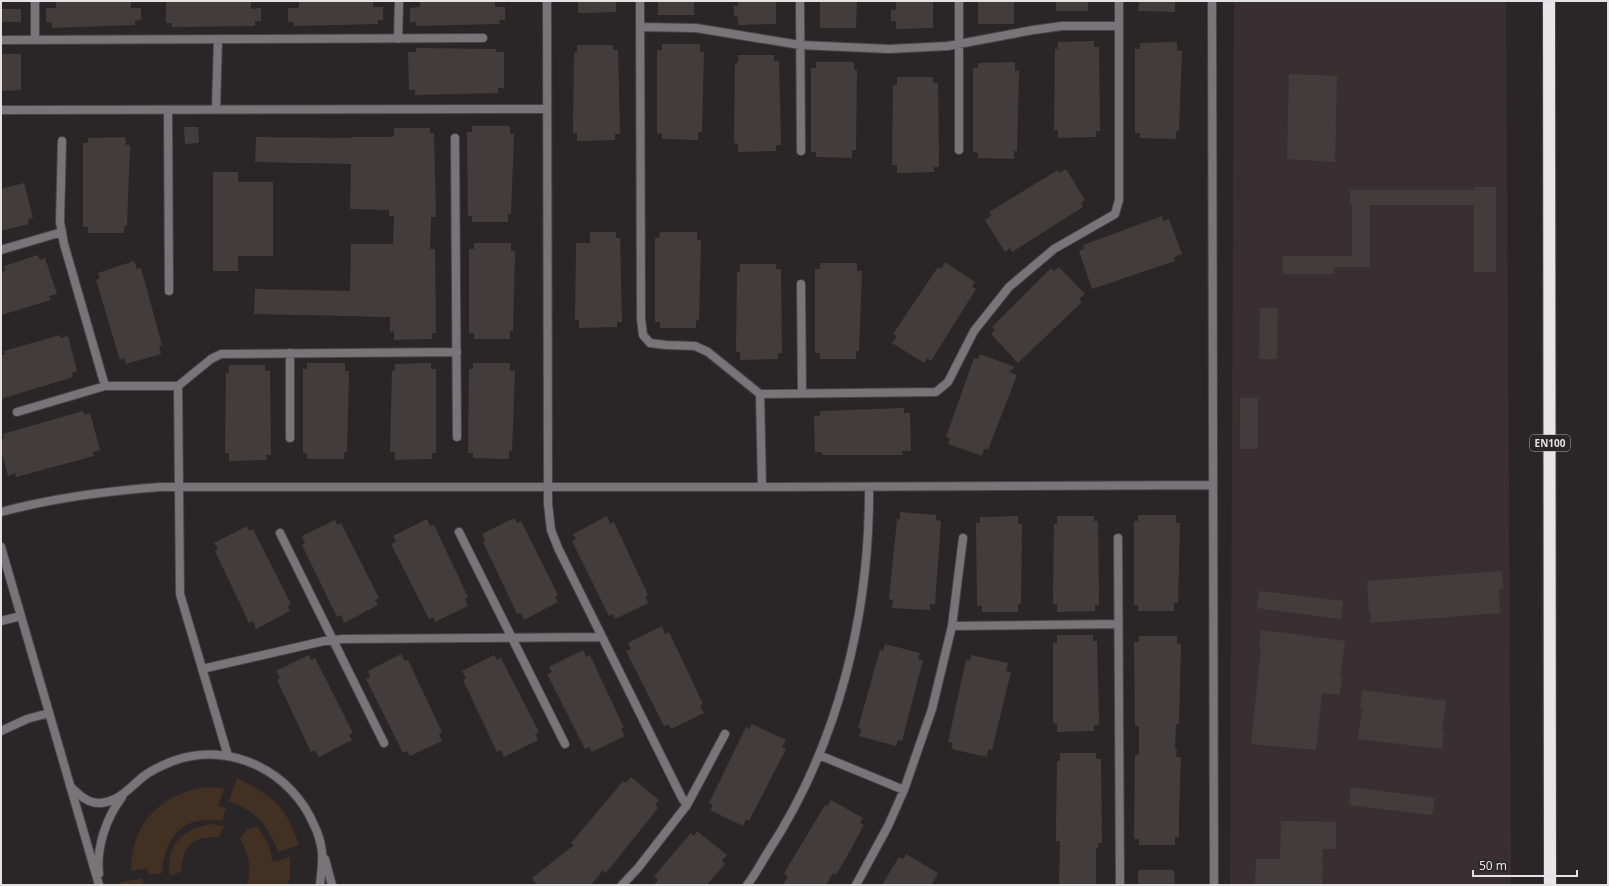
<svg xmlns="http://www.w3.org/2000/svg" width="1609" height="886" font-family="'Noto Sans',sans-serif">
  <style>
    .built { fill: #392f32 }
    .green { fill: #423122 }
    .building { fill: #423d3c }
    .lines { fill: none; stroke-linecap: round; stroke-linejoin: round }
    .street-casing { stroke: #484445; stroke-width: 10 }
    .highway-casing { stroke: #484445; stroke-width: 14 }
    .street { stroke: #777577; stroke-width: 8 }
    .highway { stroke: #e8e4e8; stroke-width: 12 }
    .labels { text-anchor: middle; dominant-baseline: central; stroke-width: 3.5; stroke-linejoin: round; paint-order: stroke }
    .shield { fill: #2a2627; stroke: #adaaab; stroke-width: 1 }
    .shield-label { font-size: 10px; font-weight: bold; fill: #e5e2e3 }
  </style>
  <rect width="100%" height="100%" fill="#2a2627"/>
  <path class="built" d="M1234 1H1506L1511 885H1230Z"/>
  <path class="green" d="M237 778C273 796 286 806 299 845L278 852C267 824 257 812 229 801Z
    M206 787 224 788 218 806 226 808 222 821C184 814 164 837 162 873L149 875 148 868 131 871C131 824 160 794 206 787Z
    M213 824 224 826 219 837C192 836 183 845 181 872L170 875C165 845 183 828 213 824Z
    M257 826 268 843 273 862 290 857V876L288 885H247C252 867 249 855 240 839L247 829Z
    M142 878 144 885H120L119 883Z"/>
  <path class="building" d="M56 1H131V8H141V20L135 21V25L52 28V23L46 22V8H56Z
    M166 1H251V9L261 8V21H255V26L172 27V23H166Z
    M299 1H373V7H383V20H378V24L294 26V22H288V8H299Z
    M420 1H495V7H505V20H499L500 24 416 26V22H410V8L420 7Z
    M578 1H616V12L578 13Z
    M658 1H694V15H658Z
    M738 1H776V24L738 25V17L734 16V6H738Z
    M820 1H857L856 28H820Z
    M896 1H933V28L896 29V21H891V10H896Z
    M978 1H1014V24H978Z
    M1056 1H1088V11H1056Z
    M1139 1H1175V12L1138 11Z
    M1 9H21V22H1Z
    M1094 41V47H1099L1100 131H1096V137L1058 138V130H1054L1055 49H1058V42Z
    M1177 42V51H1182L1179 131H1176V139L1140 138V133H1135V49H1140V43Z
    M662 44H700V52H704L702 132H698V140L662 139V134L657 133V50H662Z
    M577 45H613V50H618L620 134H615V140L577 141V133H573L574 53 577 52Z
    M416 48 496 49V52H504V88H498V93L415 95V90H409L408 52H416Z
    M1 54H21V90L1 91Z
    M738 55H774V61H779L781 145H776V151L738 152V144L734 143 735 63H738Z
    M816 62H854V70H857L856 150H852V158L816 157V152H811V68H816Z
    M1015 62V71L1019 70 1017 151H1014V159L978 158V153L973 152V68H978V63Z
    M1289 74 1337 76 1335 162 1287 159Z
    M897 77H933V83H938L939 167H934V172L897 173V165H892L893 85H897Z
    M472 126H510V134H514L511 214H508V222H472V216H468L467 132H472Z
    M184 127H198L199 143 185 144Z
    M394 128H430V133H434L436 217H431L430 249H435L436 333H432V339L394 340V331L390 332V317L254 314 255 289 350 291 351 244H393L394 216H389V210L350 209 351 164 255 162 256 137 352 138V137H390L394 136Z
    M125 137 126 145H130L127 226H124V233H88V227H83V143H88V138Z
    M1066 169 1085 200 1081 203 1083 207 1012 252 1010 248 1005 252 985 220 992 215 989 212 1058 170 1060 173Z
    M213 172H238V182H273V256H238V271H213Z
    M24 183 33 218 28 219 29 224 1 231V189Z
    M1474 187H1496V272H1474V205H1370V267H1334V274H1283V256H1352V205H1350V190H1474Z
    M1162 216 1163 221 1169 219 1182 254 1174 257 1175 261 1092 289 1079 251 1084 249 1083 245Z
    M590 232H616V238H620L622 322H617V327L579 328V320H575L576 243H590Z
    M660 232H697V240H701L699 320 696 321V328H660V322H655V238H659Z
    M474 243H511V251H515L513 331H510V339H474V333H469V249H474Z
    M38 255 40 260 45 258 57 294 49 296 51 300 1 315V272L5 271 4 266Z
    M134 261 137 269 141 268 162 345 159 346 161 354 126 364 124 358 120 360 96 280 100 278 98 273Z
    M945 262 975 282 972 287 976 289 931 361 927 358 924 363 892 343 897 336 893 334 938 267 941 269Z
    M820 263H857V271H862L859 351H856V359H820V353H815V269H820Z
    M740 264H776V269H781L782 353H778V359L740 360V352H736L737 272H740Z
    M1059 267 1085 294 1079 299 1082 302 1018 363 991 334 995 330 992 327 1051 268 1054 271Z
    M1260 308H1278L1277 359H1259Z
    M60 335V338L68 336 77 371 72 373 73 377 1 399V355H5L4 351Z
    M980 354 1015 367 1009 372 1017 375 988 450 984 449 982 456 948 444 950 439 946 437 974 358 978 359Z
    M307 363H345V371H349L347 452H344V459H307V453H303V369H307Z
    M431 363V369H436V453H432V459L395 460V452H390L392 371H395V364Z
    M473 363H510V371L515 370 512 451H509V459L473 458V453H468L469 369H473Z
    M229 365H265V371H270L271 455H266L267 460 229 461V453H225L226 373H229Z
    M1240 398H1258V449H1240Z
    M904 408V413H910L911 451H902L903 455H822V452H815L814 416H820V411Z
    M83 411 84 415 90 413 100 450 93 452 94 456 16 477 15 473 8 476 1 450V440L4 439 3 434Z
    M900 512 936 515V520L941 521 935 604H930V610L892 608 893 600 889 599 897 519H900Z
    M1138 515H1176V523H1180L1178 603H1174V611H1138V605H1134V521H1138Z
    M607 516 610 524 614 522 648 595 645 596 648 603 615 619 613 614 609 616 572 541 576 539 573 534Z
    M1018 516V524H1022L1021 604H1018V612H982V606H977L976 523H980V517Z
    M1057 516H1094V521H1098L1099 605H1095V611L1057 612V604H1053L1054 524H1057Z
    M514 518 517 523 521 521 558 595 555 597 558 602 524 620 521 613 517 614 483 542 485 541 482 534Z
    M427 519 430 526 434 525 468 597 465 599 468 606 435 622 433 617 429 619 391 544 396 542 393 536Z
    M335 520 337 525 341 523 379 598 375 600 378 605 344 623 341 615 337 617 302 545 305 543 302 536Z
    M247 526 249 531 253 529 291 604 287 606 290 611 256 629 253 621 249 623 215 551 218 549 214 543Z
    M1502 571 1503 589H1499L1500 613 1370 623 1371 612H1369L1367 581Z
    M1259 591 1343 601 1341 619 1257 608Z
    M662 626 665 634 669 632 703 704 700 706 704 713 671 729 668 724 664 726 626 651 631 649 628 643Z
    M1261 630 1345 641 1340 677H1342L1340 695 1322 693 1316 750 1251 744 1261 648H1259Z
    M1057 635H1093V641H1097L1099 725H1094V731L1057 732V724L1053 723V643H1057Z
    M1139 636H1177V644H1181L1179 724H1176L1175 749H1177L1176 757H1181L1179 815V837H1175V845H1139V839H1134L1135 755H1139V726H1135L1134 642H1139Z
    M885 644 920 653 918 659 923 660 902 741 898 740 896 746 859 736 862 729 858 728 880 650 883 651Z
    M583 650 586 657 590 655 624 728 621 729 625 736 592 752 589 747 585 749 547 674 552 672 549 667Z
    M401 654 405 661 408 660 442 732 439 734 442 741 410 756 407 751 403 753 366 679 370 677 368 671Z
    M309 655 311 660 315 658 353 733 349 735 352 740 319 757 315 750 311 752 277 680 280 678 276 671Z
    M494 655 497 660 501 658 539 732 535 734 538 740 504 757 501 750 497 752 463 680 466 678 462 671Z
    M971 655 1008 663 1006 671 1011 672 992 750 988 749 987 757 951 749 953 743 948 742 966 660 970 661Z
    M1362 690 1446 701 1442 731 1444 732 1442 749 1358 739 1362 708H1360Z
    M752 724 786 740 782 747 786 749 749 821 746 819 743 826 710 810 713 805 709 803 746 727 749 729Z
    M1060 753H1096V759H1101L1102 843H1098V848H1096V885H1059L1060 841H1056V831L1057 761H1060Z
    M631 777 659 800 655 805 658 808 606 873 603 870 591 885H537L532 878 574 845 571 843 609 798 623 781 626 783Z
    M1351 787 1435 798 1432 815 1349 805Z
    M831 800 863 818 860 823 864 825 851 849 836 875 833 873 826 885H783L788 876 784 874 789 865 825 805 827 806Z
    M1281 821 1336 822V849H1323L1322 885H1255L1256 859H1280Z
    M697 831 727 855 722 861 725 864 718 872 707 885H654L658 880 654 877 667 861 691 833 694 836Z
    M906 854 938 873 931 885H882L899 857 903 859Z
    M1138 870H1174L1175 885H1138Z"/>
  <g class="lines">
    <g class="street-casing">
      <path id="street" d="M35 1V40
        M547 1 548 504 551 530 558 548 682 798 687 805
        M640 1 641 319 643 335 650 343 666 345 695 346 708 352 760 394 936 392 948 382 974 331 1009 287 1054 249 1115 214 1119 200V1
        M800 1 801 151
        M959 1V150
        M1212 1 1214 885
        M640 27 696 28 800 45 889 49 948 46 1033 30 1062 26H1119
        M398 39 399 1
        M1 40 483 38
        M216 109 218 39
        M1 110 547 109
        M168 110 169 291
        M455 138 457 437
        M62 141 60 222 64 244 105 386
        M1 250 62 232
        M801 284 802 393
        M290 353V438
        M178 386 180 594 228 756
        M760 394 762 487
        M17 412 105 386H178L211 359 221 354 457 352
        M1 512C53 498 106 491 160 487H777L1213 485
        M459 532 565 744
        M280 533 384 743
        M1118 538 1120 885
        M1 547 99 885
        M1 621 21 616
        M952 626 1118 624
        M202 669 324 641 343 639 602 637
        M1 731 27 719 49 713
        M819 755 904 790
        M70 786C78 794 88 804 101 803 120 801 130 787 144 776 153 769 163 765 173 761 230 740 292 772 314 825 318 833 321 843 322 852 323 862 321 874 320 885
        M325 859 332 885
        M99 874C96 848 106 818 122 797
        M622 885 638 868 687 805 725 734
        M747 885C755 875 761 863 768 852 838 745 870 615 869 487
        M856 885 888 826 904 790 932 709 952 626 963 538"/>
    </g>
    <g class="highway-casing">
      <path id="highway" d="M1549 1 1550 885"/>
    </g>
    <use href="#street" class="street"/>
    <use href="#highway" class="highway"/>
  </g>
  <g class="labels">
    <rect class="shield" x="1530" y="435" width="40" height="16" rx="3"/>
    <g class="shield-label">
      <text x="1550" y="443">EN100</text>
    </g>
  </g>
  <rect width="1609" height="886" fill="none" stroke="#e5e2e3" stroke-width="4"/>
  <path d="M1473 870v6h104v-6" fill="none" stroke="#e5e2e3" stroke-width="2"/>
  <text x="1479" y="870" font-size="12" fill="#e5e2e3" stroke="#2a2627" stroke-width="3" paint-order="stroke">50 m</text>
</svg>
